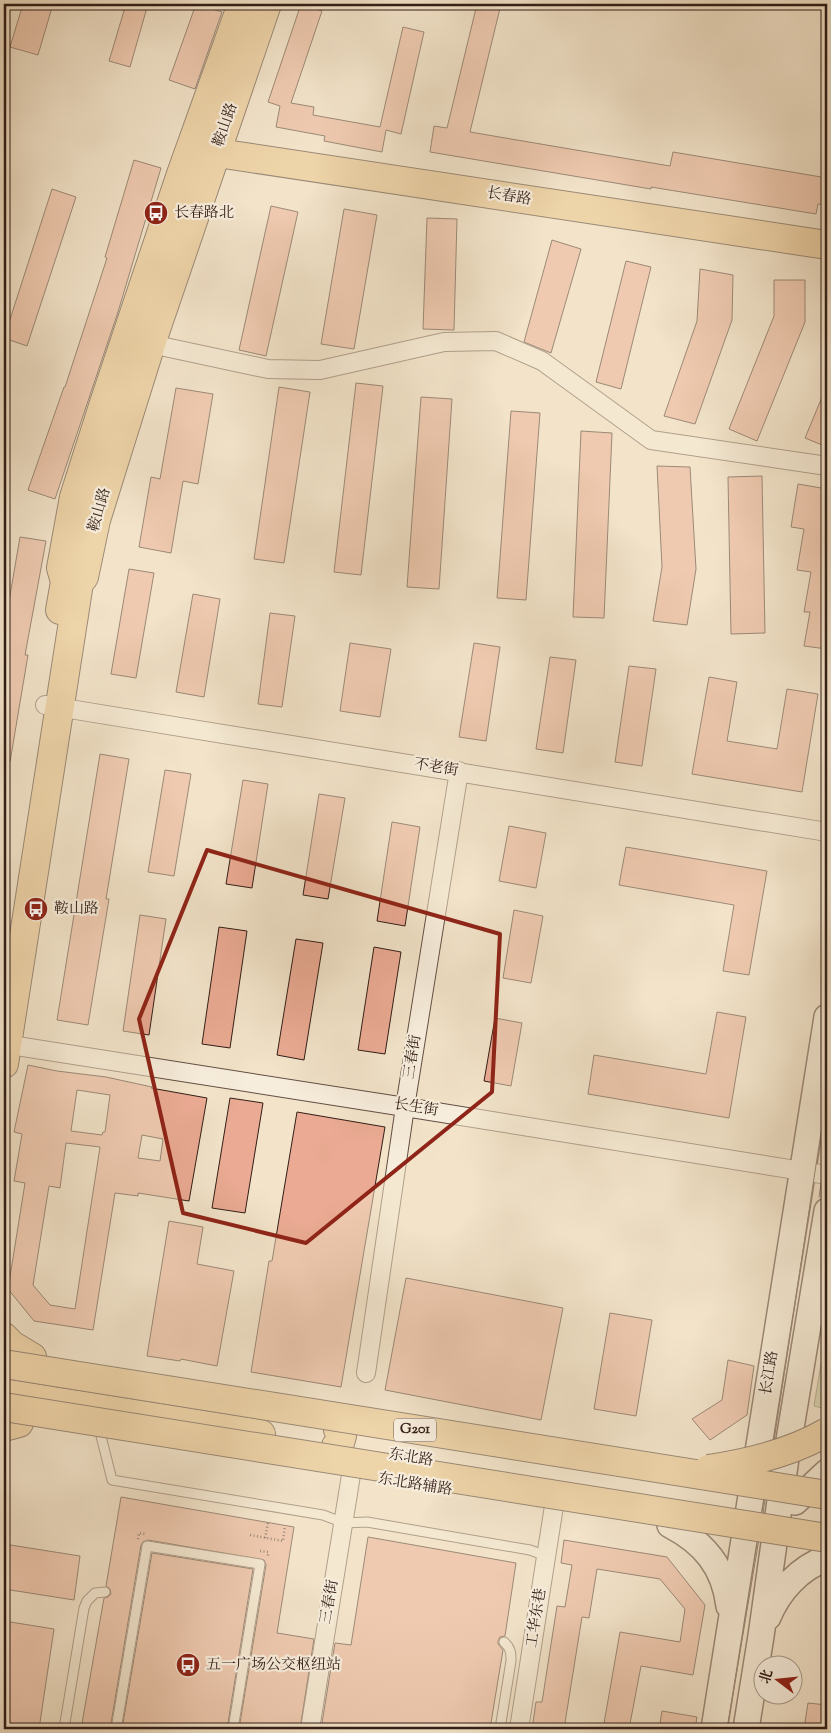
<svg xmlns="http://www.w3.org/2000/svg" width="831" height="1733" font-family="'Sorts Mill Goudy','Noto Serif SC',serif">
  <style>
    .green { fill: #bac496; stroke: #767056 }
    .building { fill: #eaaa93; stroke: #321d16; fill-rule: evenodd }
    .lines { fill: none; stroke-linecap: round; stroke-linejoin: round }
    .service-casing { stroke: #624e43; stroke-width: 11 }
    .minor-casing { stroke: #624e43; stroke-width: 20 }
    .secondary-casing { stroke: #321d16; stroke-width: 28 }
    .primary-casing { stroke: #321d16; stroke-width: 30 }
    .path { stroke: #321d16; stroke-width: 2.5; stroke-dasharray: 1 2.5; stroke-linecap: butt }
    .service { stroke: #f7eddc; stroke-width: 9 }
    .minor { stroke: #f7eddc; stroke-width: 18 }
    .secondary { stroke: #f7eddc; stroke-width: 25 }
    .primary { stroke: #e9c284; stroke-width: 28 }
    .tram { stroke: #321d16; stroke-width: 1 }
    .trunk-bridge-casing { stroke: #321d16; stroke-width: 30; stroke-linecap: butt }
    .trunk-bridge { stroke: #e9c284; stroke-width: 28 }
    .marked { fill: none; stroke: #8f2418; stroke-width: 4; stroke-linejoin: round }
    .labels { text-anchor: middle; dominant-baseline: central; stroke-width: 4.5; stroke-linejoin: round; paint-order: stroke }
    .shield { fill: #f7eddc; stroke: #6d5b51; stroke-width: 1 }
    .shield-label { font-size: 14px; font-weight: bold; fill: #321d16 }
    .street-label { font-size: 15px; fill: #321d16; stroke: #f7eddc }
    .poi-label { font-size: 15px; fill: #321d16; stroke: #f7eddc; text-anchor: start }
  </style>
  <rect width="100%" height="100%" fill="#f2e3c9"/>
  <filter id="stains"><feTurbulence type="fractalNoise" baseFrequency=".004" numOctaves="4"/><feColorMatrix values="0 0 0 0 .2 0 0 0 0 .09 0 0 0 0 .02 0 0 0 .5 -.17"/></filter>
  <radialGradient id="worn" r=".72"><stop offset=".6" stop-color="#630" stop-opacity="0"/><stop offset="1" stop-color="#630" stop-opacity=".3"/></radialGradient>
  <path class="green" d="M827 1328V1403L822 1408 814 1406Z"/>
  <path class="building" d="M23 4H53L38 55 10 47Z
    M126 4H148L130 67 109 61Z
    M196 4 222 12 195 89 169 80Z
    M301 4 322 11 291 103 314 107 313 115 380 127 403 27 424 32 401 134 386 130 382 152 324 141 325 136 276 127 280 106 268 102Z
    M477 4H501L470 132 670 166 673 152 827 178V205L818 204 816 214 651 187V189L430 152 434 126 447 128Z
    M134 160 161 168 118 312 55 499 28 490 64 387H65L107 258 105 257Z
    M52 189 76 197 27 346 4 338Z
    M271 206 298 212 266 356 239 350Z
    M344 209 377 215 354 349 321 344Z
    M427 218 457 219 454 330 423 329Z
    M552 240 581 249 551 353 524 342Z
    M626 261 651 267 621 389 596 382Z
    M700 269 733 275 732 320 695 424 664 416 697 321Z
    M774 280H805V322L757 441 729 429 774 316Z
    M356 383 383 386 361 575 334 572Z
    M827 385V447L805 438Z
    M279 387 310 392 284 563 254 559Z
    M176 388 213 394 198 484 183 481 171 553 139 547 151 477 160 479Z
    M421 397 452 399 439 589 407 587Z
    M511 411 540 413 526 600 497 598Z
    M581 431 612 433 604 618 573 617Z
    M657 466 690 467 696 569 687 625 653 621 662 567Z
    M762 476 765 633 731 634 728 477Z
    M798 484 827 489 822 530 827 531V649L804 646 810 612H804L811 572 797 570 804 529 791 527Z
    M20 537 46 541 25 655H28L10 762 4 761V630Z
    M129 569 154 573 136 678 111 674Z
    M193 594 220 599 204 697 176 692Z
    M270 613 295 616 282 707 258 704Z
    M350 643 391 649 380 717 340 711Z
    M474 643 500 647 486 741 459 737Z
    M550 657 576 660 563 753 536 749Z
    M629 666 656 669 642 766 615 762Z
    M709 677 737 682 727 741 777 749 787 689 818 694 802 792 692 774Z
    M100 754 129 759 106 899H109L88 1025 57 1020Z
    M165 770 191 774 174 876 148 872Z
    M243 780 268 784 252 888 226 884Z
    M319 794 345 798 328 899 303 895Z
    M392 822 420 827 405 926 377 921Z
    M509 826 546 833 536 888 499 881Z
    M626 847 767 871 749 975 723 971 734 905 619 885Z
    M514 910 543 916 531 983 503 978Z
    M140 915 166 919 149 1035 123 1031Z
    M219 927 247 931 230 1048 202 1044Z
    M296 939 323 943 304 1060 277 1055Z
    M374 947 401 952 385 1054 358 1050Z
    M717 1012 746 1017 729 1118 588 1094 594 1055 706 1074Z
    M495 1018 522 1023 511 1086 484 1081Z
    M28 1065 57 1071 106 1077 152 1087 151 1088 207 1098 189 1201 138 1193V1196L115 1193 93 1330 34 1321 8 1289 25 1183 14 1181 22 1134 14 1132ZM77 1090 110 1095 105 1132H103L102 1135 71 1131ZM142 1135 163 1139 160 1161 138 1158ZM66 1143 100 1147 75 1309 50 1305 33 1285 49 1186 60 1188Z
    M230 1098 263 1103 245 1213 212 1208Z
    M297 1112 385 1127 341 1387 251 1372 269 1261H272Z
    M169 1221 203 1227 197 1264 234 1271 217 1366 181 1359 180 1361 147 1356Z
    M406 1278 563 1308 541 1420 385 1390Z
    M610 1313 652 1320 636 1416 594 1409Z
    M728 1360 754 1366 747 1415 710 1440 692 1419 722 1400Z
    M121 1497 294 1527 277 1633 314 1639 300 1729H239L266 1565 264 1560 148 1540 143 1542 141 1545 110 1729H81L104 1598 108 1597 111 1594 110 1589 106 1586Z
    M368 1537 516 1563 505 1636 500 1637 498 1641V1644L503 1650 490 1729H321L335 1643 351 1645Z
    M564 1540 667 1557 705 1605 693 1675 641 1666 629 1729H603L620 1632 680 1642 685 1609 660 1579 597 1569 589 1618 582 1617 564 1729H532L536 1702H542L557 1606 565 1607 572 1565 561 1563Z
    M4 1544 80 1556 74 1600 4 1589Z
    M152 1553 253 1569 227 1729H122Z
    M4 1621 54 1629 39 1729H4Z
    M808 1703 827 1705V1729H804Z
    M662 1711 697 1717 695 1729H659Z"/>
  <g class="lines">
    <g class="service-casing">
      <path id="service" d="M101 1436 112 1480 323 1515 344 1523 367 1522 530 1550 546 1556
        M64 1729 84 1608 87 1601 95 1593 105 1592
        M116 1729 147 1546 260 1564 233 1729
        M500 1729 511 1661C511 1653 511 1648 504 1642"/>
    </g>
    <g class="minor-casing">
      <path id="minor" d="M151 344 268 369 320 370 444 342 496 341 542 361 651 440 827 466
        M45 705 827 832
        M4 1044 405 1107 827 1175
        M366 1373 405 1107 459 771
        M310 1729 351 1475
        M519 1729 554 1506"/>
    </g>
    <g class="secondary-casing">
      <path id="secondary" d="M795 1502 827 1472
        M670 1525C704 1543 724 1566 729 1606
        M768 1617C779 1590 800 1568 827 1558
        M714 1729 827 1017
        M746 1729 761 1636 786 1458 827 1211"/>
    </g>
    <g class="primary-casing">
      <path id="primary" d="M198 150 827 245
        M60 610 65 582 61 568 74 497 104 403 181 174 242 4
        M4 1064 79 583 84 577 96 520 151 344 267 4
        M4 1337 12 1345 32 1357
        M4 1393 261 1434
        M4 1427 19 1423
        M336 1446 340 1443 342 1436 338 1430"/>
    </g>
    <path class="path" d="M250 1535 283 1541 285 1526
      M265 1538 268 1523
      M138 1539 139 1533 145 1534
      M260 1551 268 1552V1558"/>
    <use href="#service" class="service"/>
    <use href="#minor" class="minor"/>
    <use href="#secondary" class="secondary"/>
    <use href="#primary" class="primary"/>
    <path class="tram" d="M819 1197 827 1145
      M727 1729 759 1539 827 1093"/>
    <g class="trunk-bridge-casing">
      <path id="trunk-bridge" d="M4 1364 827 1495
        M4 1407 827 1538
        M708 1469C749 1463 791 1453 827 1432"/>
    </g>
    <use href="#trunk-bridge" class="trunk-bridge"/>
  </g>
  <path d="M0 0H831V1733H0ZM207 850 500 934 492 1092 306 1243 183 1213 139 1019Z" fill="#f2e3c9" fill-opacity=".55" fill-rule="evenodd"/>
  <path class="marked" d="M207 850 500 934 492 1092 306 1243 183 1213 139 1019Z"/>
  <defs>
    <g id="bus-disc" transform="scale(1.25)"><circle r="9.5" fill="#8f2418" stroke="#f7eddc"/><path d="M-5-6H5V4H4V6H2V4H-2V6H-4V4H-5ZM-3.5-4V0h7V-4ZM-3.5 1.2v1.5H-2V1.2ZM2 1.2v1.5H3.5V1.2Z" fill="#fff"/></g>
  </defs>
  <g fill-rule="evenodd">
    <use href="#bus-disc" x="156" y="213"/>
    <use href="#bus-disc" x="36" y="909"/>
    <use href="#bus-disc" x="188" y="1665"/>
  </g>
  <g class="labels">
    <rect class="shield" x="394" y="1418.5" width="42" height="23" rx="4"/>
    <g class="shield-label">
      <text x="415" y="1430">G201</text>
    </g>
    <g class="street-label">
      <text transform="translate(226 125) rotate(-71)">鞍山路</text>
      <text transform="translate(509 197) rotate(9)">长春路</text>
      <text transform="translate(100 510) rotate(-74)">鞍山路</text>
      <text transform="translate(436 768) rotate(9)">不老街</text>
      <text transform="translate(413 1057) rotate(-81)">三春街</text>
      <text transform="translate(416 1108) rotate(9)">长生街</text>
      <text transform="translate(770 1373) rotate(-81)">长江路</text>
      <text transform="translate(411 1458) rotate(9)">东北路</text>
      <text transform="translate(415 1485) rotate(9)">东北路辅路</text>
      <text transform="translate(330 1602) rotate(-80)">三春街</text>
      <text transform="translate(537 1618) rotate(-81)">工华东巷</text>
    </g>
    <g class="poi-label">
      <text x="174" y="213">长春路北</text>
      <text x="54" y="909">鞍山路</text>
      <text x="206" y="1665">五一广场公交枢纽站</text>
    </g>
  </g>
  <rect width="831" height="1733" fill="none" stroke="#f2e3c9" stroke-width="20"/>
  <rect x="5" y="5" width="821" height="1723" fill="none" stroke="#321d16" stroke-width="2.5"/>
  <rect x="10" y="10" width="811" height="1713" fill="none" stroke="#321d16"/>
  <g transform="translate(778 1680) rotate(286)"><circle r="24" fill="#f7eddc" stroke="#a89a8d"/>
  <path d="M0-4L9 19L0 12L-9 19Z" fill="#8f2418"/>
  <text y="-8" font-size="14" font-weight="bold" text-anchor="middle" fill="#321d16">北</text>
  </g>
  <rect width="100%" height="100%" filter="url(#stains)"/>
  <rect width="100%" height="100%" fill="url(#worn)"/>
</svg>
